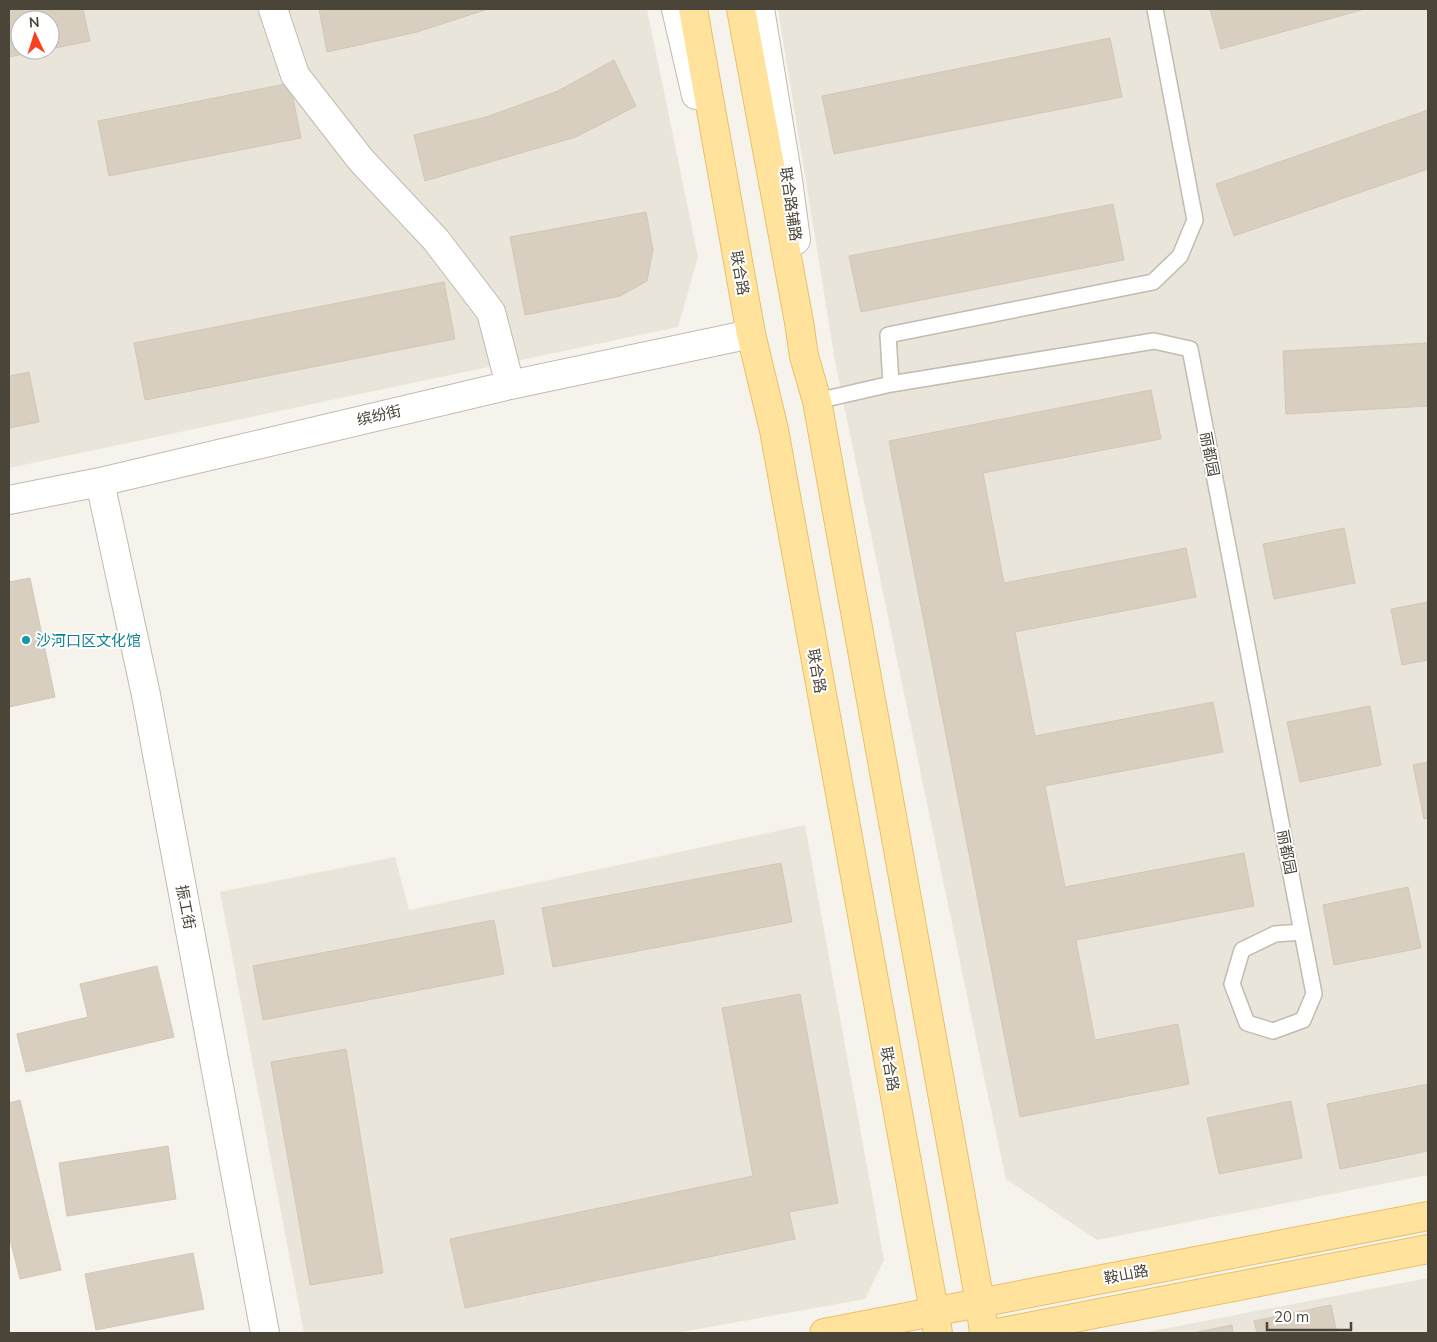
<svg xmlns="http://www.w3.org/2000/svg" width="1437" height="1342" font-family="Mulish,'Noto Sans SC',sans-serif">
  <style>
    .residential { fill: #eae5da; fill-rule: evenodd }
    .building { fill: #d8cfc1; stroke: #d3c7b4 }
    .lines { fill: none; stroke-linecap: round; stroke-linejoin: round }
    .lane-casing { stroke: #c2bbae; stroke-width: 18 }
    .street-casing { stroke: #c2bbae; stroke-width: 30 }
    .primary-casing { stroke: #e6c16a; stroke-width: 30 }
    .lane { stroke: #fff; stroke-width: 15 }
    .street { stroke: #fff; stroke-width: 28 }
    .primary { stroke: #ffe39c; stroke-width: 28 }
    .culture-dot { fill: #0f9aa8; stroke: #fff; stroke-width: 2 }
    .labels { text-anchor: middle; dominant-baseline: central; stroke-width: 4; stroke-linejoin: round; paint-order: stroke }
    .street-label { font-size: 15px; fill: #4b4439; stroke: #fff }
    .culture-label { font-size: 15px; fill: #0d838f; stroke: #fff; text-anchor: start }
  </style>
  <rect width="100%" height="100%" fill="#f6f3ec"/>
  <path class="residential" d="M9 9H647L698 257 678 327 9 468ZM20 20H50V50H20Z
    M778 9H1428V1175L1097 1240 1006 1179 984 1077 836 367Z
    M805 825 884 1260 865 1299 676 1333H304L220 892 395 857 409 910Z
    M1428 1278V1333H1142Z"/>
  <path class="building" d="M9 9H83L90 41 50 49V20H20V50H44L9 57Z
    M319 9H488L417 32 327 52Z
    M1210 9H1365L1221 49Z
    M1110 38 1122 97 834 154 822 96Z
    M614 60 636 106 576 137 425 181 414 135 486 117 558 91Z
    M290 83 301 138 109 176 98 121Z
    M1428 110V169L1234 236 1216 184Z
    M1113 204 1124 260 861 312 849 256Z
    M646 212 653 250 647 281 620 296 525 315 510 237Z
    M444 282 455 339 145 400 134 343Z
    M1428 343V406L1286 414 1283 351Z
    M29 372 39 422 9 428V376Z
    M1151 390 1161 439 983 473 1004 583 1186 548 1196 597 1015 632 1035 736 1213 702 1223 752 1045 786 1065 887 1244 853 1254 906 1076 940 1095 1040 1178 1024 1189 1084 1020 1117 889 441Z
    M1344 528 1355 583 1274 599 1263 544Z
    M30 578 55 697 9 707V582Z
    M1428 602V660L1402 665 1391 609Z
    M1370 706 1381 765 1300 782 1287 722Z
    M1428 762V818L1424 819 1413 765Z
    M781 863 792 922 553 967 542 908Z
    M1408 887 1421 948 1334 965 1323 905Z
    M494 920 504 974 263 1020 253 966Z
    M157 966 174 1037 26 1072 17 1034 88 1017 80 984Z
    M800 994 838 1203 789 1212 795 1239 465 1308 450 1239 753 1176 722 1008Z
    M346 1049 383 1273 310 1285 271 1062Z
    M1428 1084V1151L1340 1169 1327 1104Z
    M20 1100 61 1270 20 1279 9 1235V1103Z
    M1291 1101 1302 1158 1219 1174 1207 1118Z
    M168 1146 176 1199 67 1216 59 1163Z
    M193 1253 204 1309 96 1330 85 1274Z
    M1331 1305 1337 1333H1257L1254 1321Z
    M1232 1325 1233 1333H1193Z"/>
  <g class="lines">
    <g class="lane-casing">
      <path id="lane" d="M891 384 888 335 1153 282 1180 256 1195 220 1155 9
        M817 401 891 384 1154 341 1190 349 1302 932 1314 994 1303 1020 1273 1031 1247 1023 1232 984 1242 950 1275 934 1302 932"/>
    </g>
    <g class="street-casing">
      <path id="street" d="M273 9 295 75 361 160 436 240 491 312 510 385
        M676 9 696 95
        M760 9 788 180 796 240
        M100 482 146 695 265 1333
        M9 500 100 482 510 385 751 334"/>
    </g>
    <g class="primary-casing">
      <path id="primary" d="M693 9 751 334 774 430 938 1333
        M741 9 799 322 804 356 817 401 980 1303 984 1333
        M824 1333 1428 1216
        M997 1333 1428 1249"/>
    </g>
    <use href="#lane" class="lane"/>
    <use href="#street" class="street"/>
    <use href="#primary" class="primary"/>
  </g>
  <circle class="culture-dot" cx="26" cy="640" r="5"/>
  <g class="labels">
    <g class="street-label">
      <text transform="translate(791 204) rotate(82)">联合路辅路</text>
      <text transform="translate(740 273) rotate(80)">联合路</text>
      <text transform="translate(379 415) rotate(-13)">缤纷街</text>
      <text transform="translate(1210 454) rotate(79)">丽都园</text>
      <text transform="translate(817 671) rotate(80)">联合路</text>
      <text transform="translate(1287 852) rotate(79)">丽都园</text>
      <text transform="translate(186 907) rotate(79)">振工街</text>
      <text transform="translate(890 1069) rotate(80)">联合路</text>
      <text transform="translate(1126 1274) rotate(-11)">鞍山路</text>
    </g>
    <g class="culture-label">
      <text x="36" y="640">沙河口区文化馆</text>
    </g>
  </g>
  <rect width="1437" height="1342" fill="none" stroke="#4b4439" stroke-width="20"/>
  <g transform="translate(35 35) rotate(356)"><circle r="24" fill="#ffffff" stroke="#b7b4b0"/>
  <path d="M0-4L9 19L0 12L-9 19Z" fill="#fc3f1d"/>
  <text y="-8" font-size="14" font-weight="bold" text-anchor="middle" fill="#4b4439">N</text>
  </g>
  <path d="M1267 1322v8h84v-8" fill="none" stroke="#4b4439" stroke-width="2.5"/>
  <text x="1274" y="1322" font-size="15" fill="#4b4439" stroke="#ffffff" stroke-width="4" paint-order="stroke">20 m</text>
</svg>
